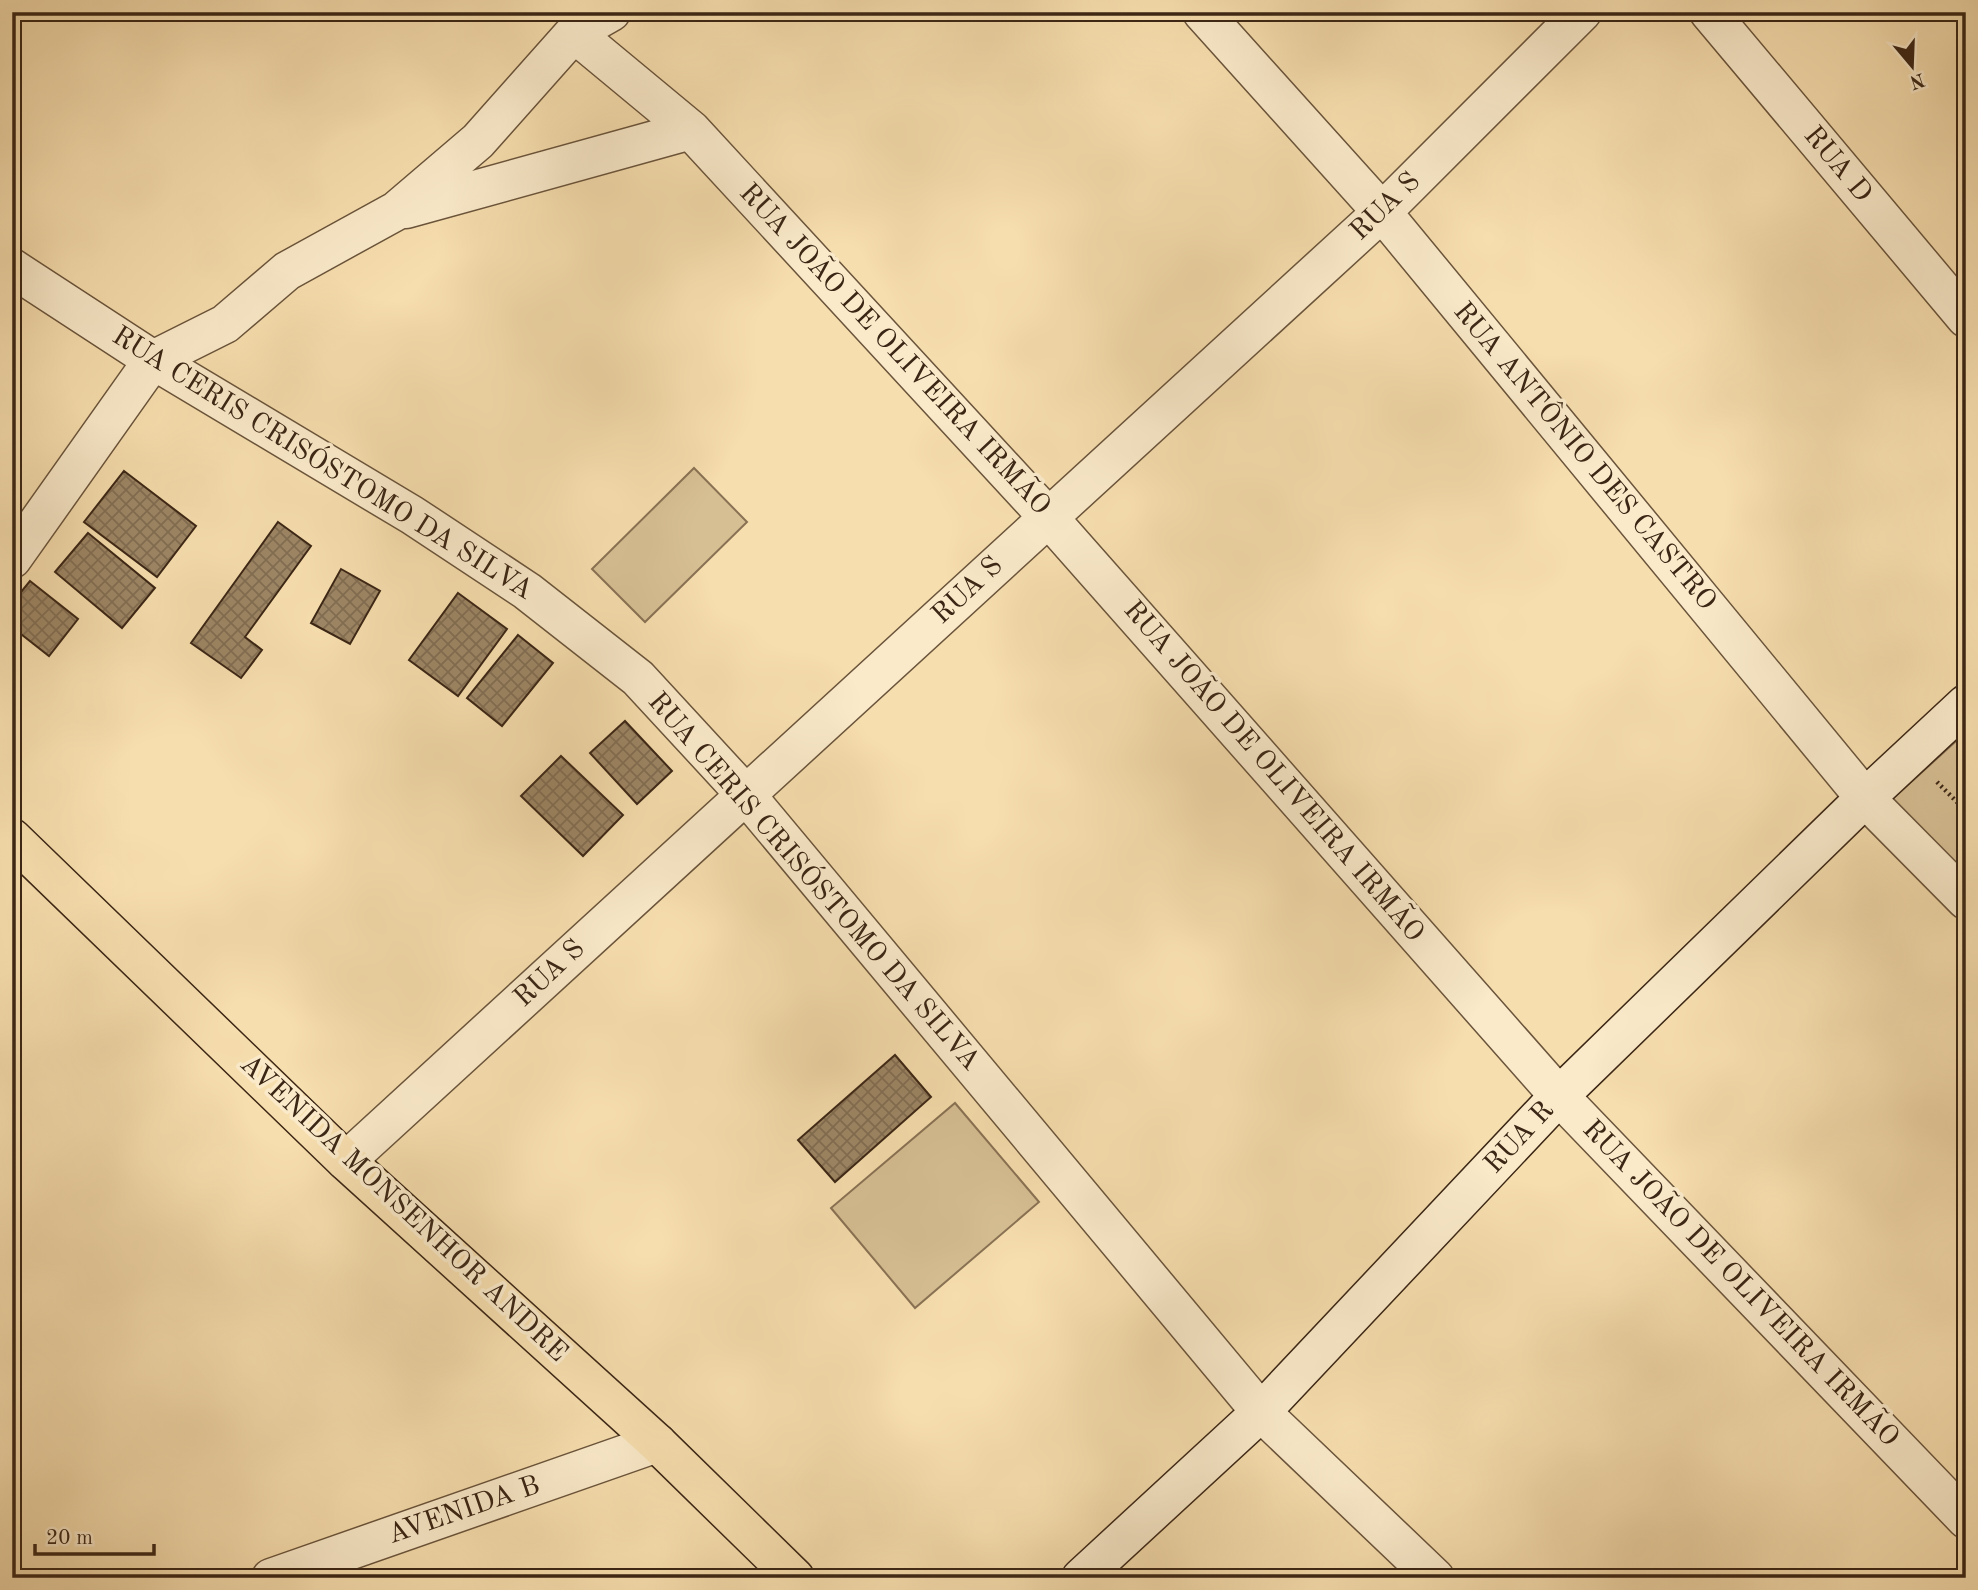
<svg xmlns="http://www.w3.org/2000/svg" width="1978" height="1590" font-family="'Old Standard TT',serif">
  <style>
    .green { fill: #d7bf94; stroke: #897254; stroke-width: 2 }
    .building { fill: url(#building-cross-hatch); stroke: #3b2615; stroke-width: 2 }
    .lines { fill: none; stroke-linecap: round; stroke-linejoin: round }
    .street-casing { stroke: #6a543b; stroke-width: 41 }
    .secondary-casing { stroke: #3b2615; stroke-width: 41 }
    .primary-casing { stroke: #3b2615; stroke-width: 41 }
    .path { stroke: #3b2615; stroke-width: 4.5; stroke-dasharray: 2 3.5; stroke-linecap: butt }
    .street { stroke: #faeaca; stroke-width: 38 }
    .secondary { stroke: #faeaca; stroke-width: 38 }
    .primary { stroke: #f7deae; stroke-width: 38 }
    .labels { text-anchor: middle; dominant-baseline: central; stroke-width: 7; stroke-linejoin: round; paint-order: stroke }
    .street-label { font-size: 28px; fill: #3b2615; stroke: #faeaca }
  </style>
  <defs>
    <pattern id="building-cross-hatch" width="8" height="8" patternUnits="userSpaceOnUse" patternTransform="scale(1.75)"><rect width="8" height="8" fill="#9d8665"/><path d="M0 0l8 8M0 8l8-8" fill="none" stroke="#816d52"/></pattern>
  </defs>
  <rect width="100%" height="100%" fill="#f7deae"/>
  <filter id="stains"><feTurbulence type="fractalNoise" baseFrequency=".00286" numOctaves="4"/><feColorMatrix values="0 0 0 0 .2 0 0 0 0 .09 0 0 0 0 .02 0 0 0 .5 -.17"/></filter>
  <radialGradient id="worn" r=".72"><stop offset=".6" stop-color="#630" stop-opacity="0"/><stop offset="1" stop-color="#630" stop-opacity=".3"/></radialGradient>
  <path class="green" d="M694 468 747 522 645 622 592 569Z
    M1966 732V886L1887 804Z
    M955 1103 1039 1202 915 1308 831 1208Z"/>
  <path class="building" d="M124 471 196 526 157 577 84 522Z
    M12 486 19 491 12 500Z
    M278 522 311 546 245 637 262 650 241 678 191 643Z
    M88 533 155 588 122 628 55 572Z
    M341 569 380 591 350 644 311 623Z
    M30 581 78 619 49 656 12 627V603Z
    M458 593 507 629 458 696 409 660Z
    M518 635 553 663 502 726 467 698Z
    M625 721 672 771 637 804 590 753Z
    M561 756 623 815 583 856 521 796Z
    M895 1055 931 1097 835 1182 798 1140Z
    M1167 1571 1173 1578H1158Z"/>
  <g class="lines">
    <g class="street-casing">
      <path id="street" d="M1202 12 1382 212 1865 798 1966 900
        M1709 12 1966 318
        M574 33 691 130 1048 517 1559 1096 1966 1519
        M406 209 691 130
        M12 268 153 360 412 515 527 591 638 678 746 795 1261 1412 1435 1578
        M12 559 153 360 225 324 287 271 396 211 478 141 574 33 611 12
        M346 1161 1382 212 1582 12
        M271 1578 657 1443"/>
    </g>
    <g class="secondary-casing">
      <path id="secondary" d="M1081 1578 1261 1412 1559 1096 1865 798 1966 704"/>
    </g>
    <g class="primary-casing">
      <path id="primary" d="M12 838 346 1161 657 1443 795 1578"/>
    </g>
    <path class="path" d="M1937 782 1966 811"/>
    <use href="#street" class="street"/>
    <use href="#secondary" class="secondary"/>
    <use href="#primary" class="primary"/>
  </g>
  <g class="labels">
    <g class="street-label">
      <text transform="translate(1837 165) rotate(50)">RUA D</text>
      <text transform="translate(1386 207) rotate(-44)">RUA S</text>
      <text transform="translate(894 350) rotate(47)">RUA JOÃO DE OLIVEIRA IRMÃO</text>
      <text transform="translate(1584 457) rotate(50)">RUA ANTÔNIO DES CASTRO</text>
      <text transform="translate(322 464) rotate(32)">RUA CERIS CRISÓSTOMO DA SILVA</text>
      <text transform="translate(968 591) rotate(-43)">RUA S</text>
      <text transform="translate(1273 772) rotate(49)">RUA JOÃO DE OLIVEIRA IRMÃO</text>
      <text transform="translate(813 882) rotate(49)">RUA CERIS CRISÓSTOMO DA SILVA</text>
      <text transform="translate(550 974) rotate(-43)">RUA S</text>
      <text transform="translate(1520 1138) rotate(-47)">RUA R</text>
      <text transform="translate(403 1209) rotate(43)">AVENIDA MONSENHOR ANDRE</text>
      <text transform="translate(1740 1284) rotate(46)">RUA JOÃO DE OLIVEIRA IRMÃO</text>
      <text transform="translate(464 1511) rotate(-19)">AVENIDA B</text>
    </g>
  </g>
  <rect width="1978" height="1590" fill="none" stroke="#f7deae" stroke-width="42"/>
  <rect x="14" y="14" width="1950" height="1562" fill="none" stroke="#3b2615" stroke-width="3.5"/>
  <rect x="21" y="21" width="1936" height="1548" fill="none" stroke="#3b2615" stroke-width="2"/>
  <g transform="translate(1912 66) rotate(161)" stroke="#faeaca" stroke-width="5" paint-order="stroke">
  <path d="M0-5L12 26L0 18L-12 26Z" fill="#3b2615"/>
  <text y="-10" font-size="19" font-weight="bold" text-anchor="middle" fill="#3b2615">N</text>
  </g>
  <path d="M35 1544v10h119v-10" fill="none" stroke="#3b2615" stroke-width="3.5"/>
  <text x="46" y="1544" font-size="21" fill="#3b2615" stroke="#faeaca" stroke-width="5" paint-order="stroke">20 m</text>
  <rect width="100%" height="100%" filter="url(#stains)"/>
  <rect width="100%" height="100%" fill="url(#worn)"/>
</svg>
